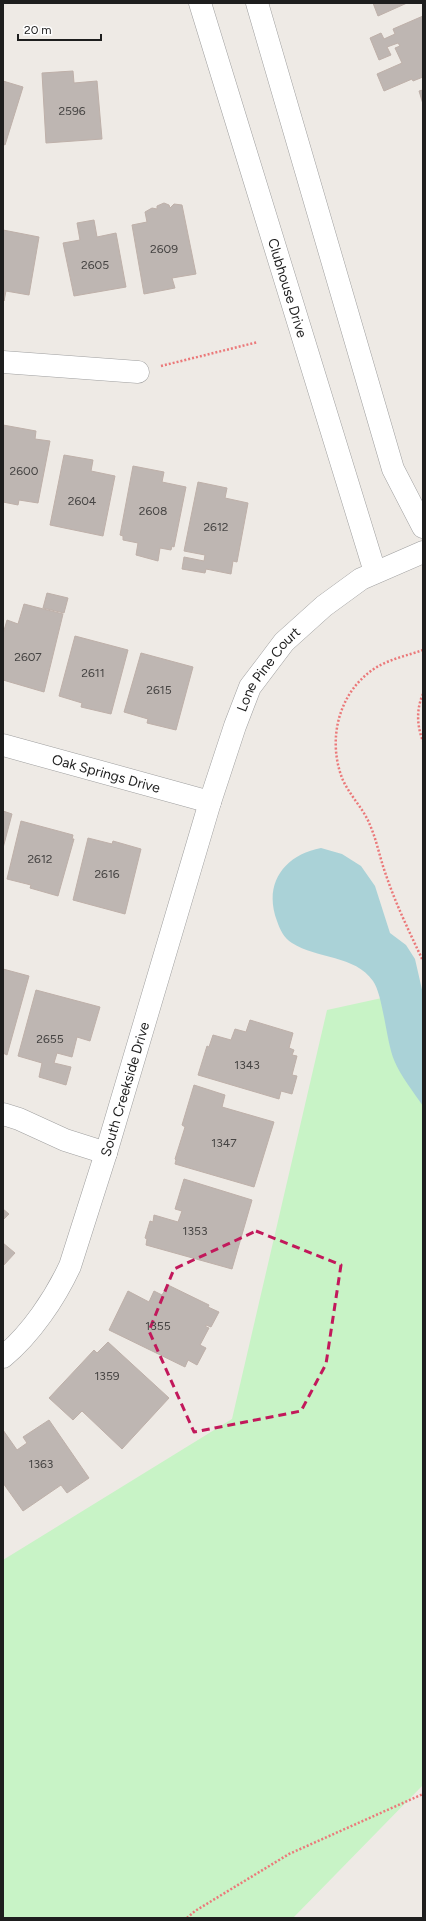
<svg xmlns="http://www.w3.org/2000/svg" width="426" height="1921" font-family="Figtree,sans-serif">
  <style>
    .park { fill: #c8f3c6 }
    .water { fill: #aad2d7 }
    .building { fill: #beb6b2; stroke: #beb0a9 }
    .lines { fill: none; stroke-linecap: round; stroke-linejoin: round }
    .minor-casing { stroke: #9f9f9f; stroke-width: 23 }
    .path { stroke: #eb797a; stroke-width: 2.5; stroke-dasharray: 2 2; stroke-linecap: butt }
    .minor { stroke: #fff; stroke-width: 22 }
    .marked { fill: none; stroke: #c2185b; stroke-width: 3; stroke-dasharray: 8 5; stroke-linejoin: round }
    .labels { text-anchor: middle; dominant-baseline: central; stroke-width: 3; stroke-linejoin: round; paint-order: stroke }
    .number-label { font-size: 12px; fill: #464443 }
    .street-label { font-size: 14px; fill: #1e1e1e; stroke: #fff }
  </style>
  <rect width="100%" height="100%" fill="#eeeae5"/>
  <path class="park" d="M423 989V1785L293 1918H3V1560L232 1419 327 1010Z"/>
  <path class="water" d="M321 848 342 854 361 866 375 886 390 933 406 945 415 959 423 994V1106C413 1091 401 1077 394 1060 386 1040 383 995 373 981 355 955 317 959 292 943 284 938 280 930 277 921 263 884 284 855 321 848Z"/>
  <path class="building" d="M373 3H407L378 16Z
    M423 16V77L413 81 412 79 384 91 377 74 402 63 395 48 400 46 398 43 387 47 391 55 379 60 370 38 381 33 384 39 395 34 393 29Z
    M73 71 74 83 97 81 102 139 46 143 42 73Z
    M3 81 23 87 5 145 3 144Z
    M423 90V104L419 91Z
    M164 203 169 205 170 208 174 204 182 205 196 274 172 278 175 288 144 294 132 225 147 222 145 212 152 208 157 209V206Z
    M94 220 97 237 116 233 126 287 74 296 63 243 80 240 77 223Z
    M3 230 39 237 29 295 6 291 4 301Z
    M3 425 36 431 35 439 50 441 38 503 19 500 18 505 3 502Z
    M64 455 93 460 91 471 115 476 103 536 50 525Z
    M133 466 164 472 162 482 186 487 174 547 172 546 171 550 160 548 158 561 136 555 138 543 123 540V536L120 535Z
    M198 482 227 488 225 498 248 503 237 562 233 561 231 574 206 569 205 573 182 569 184 557 204 561 205 555 184 551Z
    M47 593 68 598 64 613 43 608Z
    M24 604 63 614 44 692 3 680V634L7 620 18 624Z
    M75 636 128 650 111 714 81 707 82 703 59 696Z
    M141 653 193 667 176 730 147 723 148 719 124 712Z
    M3 811 12 814 3 848Z
    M21 821 73 835 72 839H74L58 896 30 888 31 885 7 879Z
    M88 838 112 844 113 841 141 849 125 914 73 900Z
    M3 969 29 976 7 1055 3 1053Z
    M36 990 100 1007 90 1041 77 1037 72 1057 57 1053 54 1063 71 1067 66 1085 39 1077 42 1063 18 1056Z
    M250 1020 293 1033 289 1048 294 1050 292 1055 297 1056 292 1075 297 1076 292 1094 281 1091 279 1099 198 1075 207 1046 209 1047 213 1035 231 1040 235 1029 246 1032Z
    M194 1085 225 1095 222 1107 274 1122 254 1187 175 1164 176 1160 175 1159 185 1127 182 1125Z
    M184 1179 252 1200 232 1269 146 1245 147 1239 145 1238 150 1221 153 1222 154 1215 178 1222 182 1211 175 1209Z
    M3 1209 9 1214 3 1220Z
    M3 1243 15 1253 3 1266Z
    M168 1285 209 1305 208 1307 219 1312 211 1327 206 1325V1327L209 1328 200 1345 206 1348 197 1365 188 1360 185 1367 109 1330 128 1291 149 1302 154 1291 162 1295Z
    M108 1342 169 1398 122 1449 82 1411 73 1420 49 1398 94 1350 97 1353Z
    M49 1420 89 1478 67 1493 61 1485 23 1511 3 1483V1430L17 1450 27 1443 23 1437Z"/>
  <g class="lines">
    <g class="minor-casing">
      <g id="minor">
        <path id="s1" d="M200 3 375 572"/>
        <path d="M257 3 393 469 423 527"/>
        <path d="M3 362 138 372"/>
        <path id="s2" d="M3 745 210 802"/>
        <path d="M3 1114 19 1119 65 1140 106 1153"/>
        <path id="s3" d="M3 1357C31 1334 55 1298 70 1266L106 1153 210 802 235 726 250 687 284 642 324 606 361 579 423 552"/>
      </g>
    </g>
    <path class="path" d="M161 366 258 342
      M423 650C409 655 390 659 377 667 339 690 327 738 342 778 349 795 364 809 370 825 377 841 380 859 386 875 396 905 410 933 423 961
      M423 694C416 709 417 727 423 741
      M187 1918 195 1911 289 1854 423 1794"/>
    <use href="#minor" class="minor"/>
  </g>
  <path class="marked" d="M256 1231 341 1265 326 1364 301 1411 194 1432 149 1331 174 1269Z"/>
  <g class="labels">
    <g class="number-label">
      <text x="72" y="111">2596</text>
      <text x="164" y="249">2609</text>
      <text x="95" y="265">2605</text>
      <text x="24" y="471">2600</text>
      <text x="82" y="501">2604</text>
      <text x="153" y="511">2608</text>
      <text x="216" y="527">2612</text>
      <text x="28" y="657">2607</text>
      <text x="93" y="673">2611</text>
      <text x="159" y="690">2615</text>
      <text x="40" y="859">2612</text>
      <text x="107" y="874">2616</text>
      <text x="50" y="1039">2655</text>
      <text x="247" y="1065">1343</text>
      <text x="224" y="1143">1347</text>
      <text x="195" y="1231">1353</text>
      <text x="158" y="1326">1355</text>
      <text x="107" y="1376">1359</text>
      <text x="41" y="1464">1363</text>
    </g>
    <g class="street-label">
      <text stroke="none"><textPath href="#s1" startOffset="298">Clubhouse Drive</textPath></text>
      <text stroke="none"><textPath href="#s3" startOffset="745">Lone Pine Court</textPath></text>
      <text stroke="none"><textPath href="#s2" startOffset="107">Oak Springs Drive</textPath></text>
      <text stroke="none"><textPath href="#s3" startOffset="299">South Creekside Drive</textPath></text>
    </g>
  </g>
  <rect width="426" height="1921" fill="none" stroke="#1e1e1e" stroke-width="8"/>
  <path d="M18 34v6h83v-6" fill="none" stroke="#1e1e1e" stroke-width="2"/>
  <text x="24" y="34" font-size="12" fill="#1e1e1e" stroke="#ffffff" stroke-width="3" paint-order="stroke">20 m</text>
</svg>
